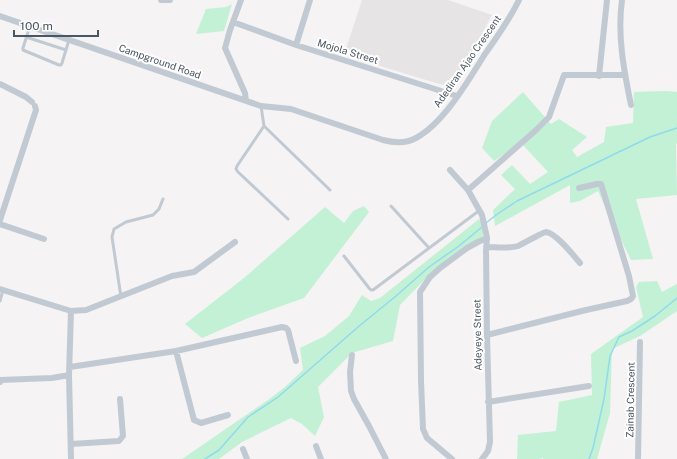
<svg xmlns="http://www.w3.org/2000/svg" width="677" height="459" font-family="'Public Sans',sans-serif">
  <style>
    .education { fill: #e6e4e5 }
    .green { fill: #c3f1d5 }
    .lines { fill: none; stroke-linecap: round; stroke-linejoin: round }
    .stream { stroke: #90daee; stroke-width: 1.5 }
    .lane { stroke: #c1cad2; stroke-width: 3 }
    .street { stroke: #c1cad2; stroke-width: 6 }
    .labels { text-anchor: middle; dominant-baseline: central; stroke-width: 4; stroke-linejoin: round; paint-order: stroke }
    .street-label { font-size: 10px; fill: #4a5661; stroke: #fff }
  </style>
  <rect width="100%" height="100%" fill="#f5f3f3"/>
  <path class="education" d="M362 0H448L492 15 455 84 446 86 344 55Z"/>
  <path class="green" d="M232 4 224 31 196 34 206 9 226 7Z
    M667 91 677 92V143L676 144 677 195 636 199 653 259 631 260 606 209 598 191 580 201 570 203V185L495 226 493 210 515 189 501 175 512 165 530 184 548 172 521 143 494 161 482 148 492 121 523 92 551 124 559 119 587 137 572 150 577 157 604 142 606 127 633 123 634 92Z
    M364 206 369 212 304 298 248 318 202 338 185 324 244 278 325 207 344 223 353 211Z
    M479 219 482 224 483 237 463 247 430 274 400 305 393 341 352 353 318 387 324 417 315 436 302 424 291 418 242 442 219 459H182L268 400 285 387 303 370 300 348 325 336 349 316 362 295 371 301 380 298Z
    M657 281 662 292 677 284V311L640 336 612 349 610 413 597 459H543V458L538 459H517L518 435 556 431 559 402 592 395 591 354 643 317 636 287 639 282Z"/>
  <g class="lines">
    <path class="stream" d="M486 223 496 215 517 201 650 137 677 128
      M205 459 219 450 248 417 278 397 358 327 396 296 429 267 459 246 482 227
      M589 459 593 448 604 399 610 356 619 337 632 331 655 316 677 298"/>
    <path class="lane" d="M30 26 23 48V50L59 65H61L62 63 69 40
      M26 37 66 50
      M261 106 264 126 330 190
      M264 126 237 166 236 169 238 172 288 219
      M391 206 429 248
      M344 256 369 288 371 290H373L480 210
      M121 297 112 237 114 229 126 222 153 215 159 209 163 199
      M0 301 3 290"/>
    <path class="street" d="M161 0H170
      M241 0 230 30 225 48 245 93 246 101
      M622 0C617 35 624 71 631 105
      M0 16 261 106 291 109 383 140C394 143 405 144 416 138 444 123 468 81 485 54 497 37 510 19 519 0
      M233 22 296 45 457 96
      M296 45 310 0
      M599 76 607 0
      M0 84 26 97 32 102
      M450 170 468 190 482 215 487 238 486 251 487 335 490 442 488 451 482 459
      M468 190 535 131 549 117 564 75H625
      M0 220 36 110 35 106
      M0 224 44 239
      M487 247C496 247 508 249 518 246 523 244 543 232 546 232 556 233 574 256 580 263
      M0 289 71 311 86 310 172 276 194 272 235 242
      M487 335 586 310 627 301 631 299 633 296 629 276 602 187 601 184H597L579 188
      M176 351 194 420 201 423 228 415
      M352 355 350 372 351 391 354 399 369 426 386 459
      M70 367 176 351 282 327 286 328 288 330 296 361
      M0 382V380L52 378 69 375
      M488 402 589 386
      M71 444 119 441 123 436 120 399
      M316 446 321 459
      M243 449 247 459
      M71 459 69 375 71 311
      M452 459 427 438 423 429 421 381 420 292 430 277 440 268 467 248 478 242 487 238
      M638 459 640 342"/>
  </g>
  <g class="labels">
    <g class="street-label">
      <text transform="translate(348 51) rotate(17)">Mojola Street</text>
      <text transform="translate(160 61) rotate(19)">Campground Road</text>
      <text transform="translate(467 61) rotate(-55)">Adediran Ajao Crescent</text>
      <text transform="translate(477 335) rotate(-91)">Adeyeye Street</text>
      <text transform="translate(630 400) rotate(-89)">Zainab Crescent</text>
    </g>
  </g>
  <path d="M14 30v6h84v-6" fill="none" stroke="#4a5661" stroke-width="2"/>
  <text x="20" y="30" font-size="12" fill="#4a5661" stroke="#ffffff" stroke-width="3" paint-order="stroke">100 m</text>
</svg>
